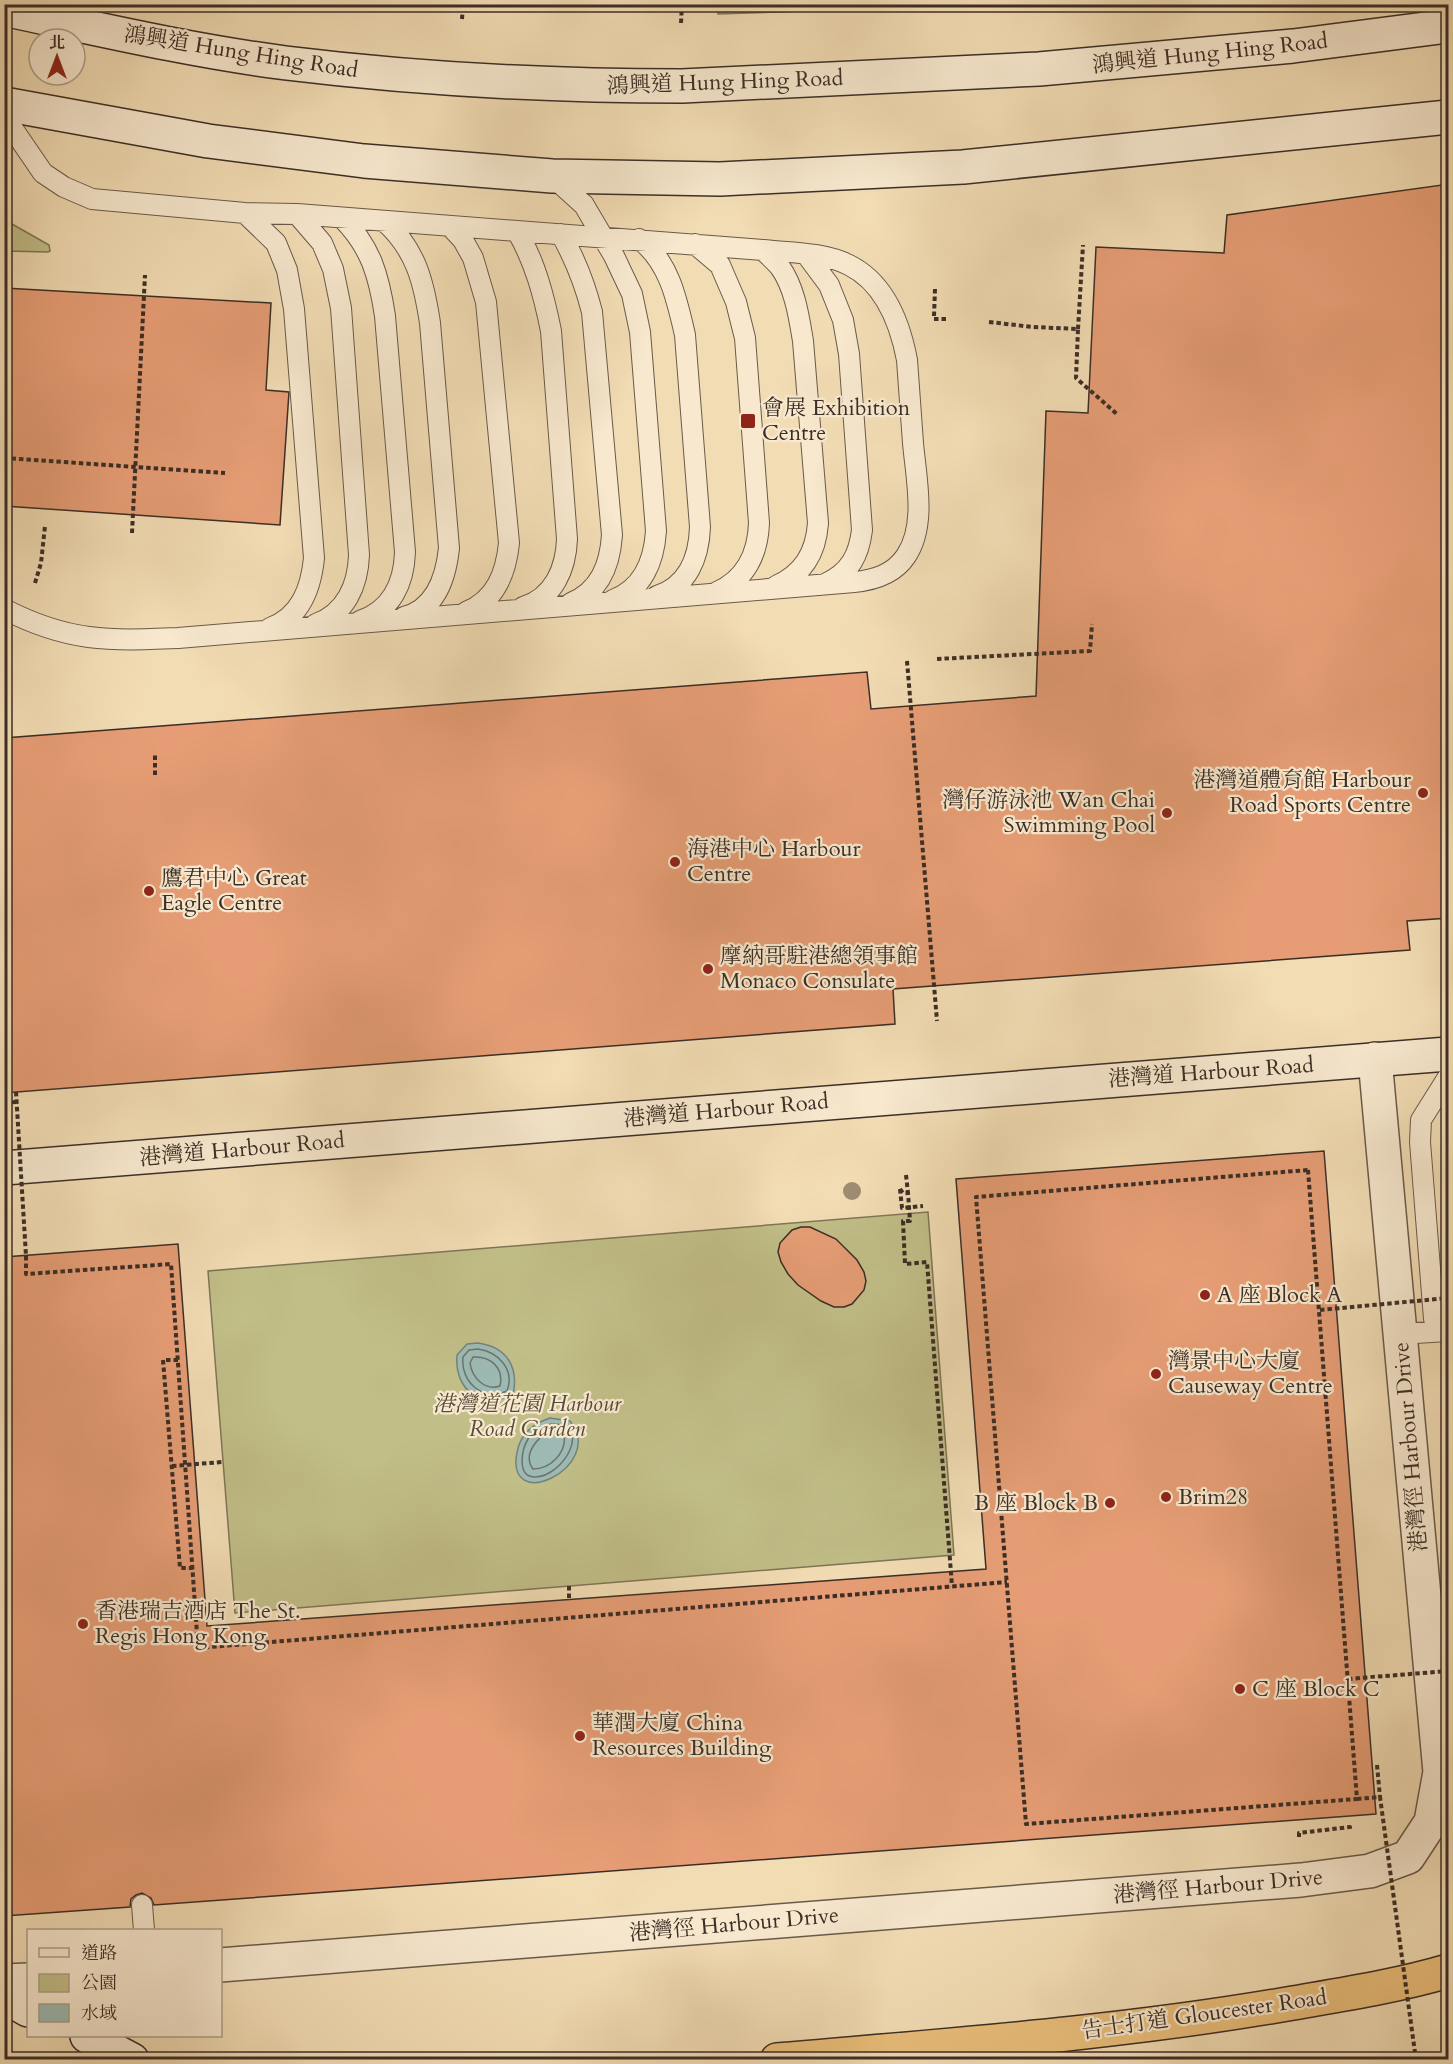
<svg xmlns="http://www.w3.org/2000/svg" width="1453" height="2064" font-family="Cardo,'Noto Serif TC',serif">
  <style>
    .green { fill: #c1be88; stroke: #7e7657; stroke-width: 1.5 }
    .water { fill: #9cbab3; stroke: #76827b; stroke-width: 1.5 }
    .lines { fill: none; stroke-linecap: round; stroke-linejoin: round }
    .shore { stroke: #6c746c; stroke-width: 1.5 }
    .building { fill: #e69d75; stroke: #3c2e26; stroke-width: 1.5 }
    .lane-casing { stroke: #6a5a4a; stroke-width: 22 }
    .street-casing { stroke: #6a5a4a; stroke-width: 36 }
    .secondary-casing { stroke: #3c2e26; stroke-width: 36 }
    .highway-casing { stroke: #3c2e26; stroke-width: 36 }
    .path { stroke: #3c2e26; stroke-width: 4; stroke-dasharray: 4.5 3; stroke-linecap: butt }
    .lane { stroke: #f7e8ce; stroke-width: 20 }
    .street { stroke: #f7e8ce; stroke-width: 33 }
    .secondary { stroke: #f7e8ce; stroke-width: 33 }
    .highway { stroke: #e9be7a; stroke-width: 33 }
    .path-bridge { stroke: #3c2e26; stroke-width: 4; stroke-dasharray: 4.5 3; stroke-linecap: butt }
    .tree { fill: #9d8c71 }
    .poi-dot { fill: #8f2418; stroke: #f7e8ce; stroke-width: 2 }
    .labels { text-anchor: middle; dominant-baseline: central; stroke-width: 4.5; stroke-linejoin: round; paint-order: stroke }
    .street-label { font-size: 22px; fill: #3c2e26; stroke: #f7e8ce }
    .poi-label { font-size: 22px; fill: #3c2e26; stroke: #f7e8ce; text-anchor: start }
    .park-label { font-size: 22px; font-style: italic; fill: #574b3a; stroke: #f7e8ce }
  </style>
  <rect width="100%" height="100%" fill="#f2dcb4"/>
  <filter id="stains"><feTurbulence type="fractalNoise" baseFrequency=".00333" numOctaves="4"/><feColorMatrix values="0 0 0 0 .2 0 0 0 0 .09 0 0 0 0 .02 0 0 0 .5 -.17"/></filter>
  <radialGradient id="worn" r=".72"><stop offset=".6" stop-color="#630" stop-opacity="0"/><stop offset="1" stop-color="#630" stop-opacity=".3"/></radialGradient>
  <path class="green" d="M718 5V4L896 5 780 12 718 14Z
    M5 220 49 245 50 251 48 252 5 251Z
    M928 1212 954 1555 235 1613 208 1271Z"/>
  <path class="water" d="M478 1343C507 1347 519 1367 513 1395 481 1410 454 1390 457 1355L467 1344Z
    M550 1418 570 1421C608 1467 500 1518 518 1448 523 1431 535 1423 550 1418Z"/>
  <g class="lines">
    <path class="shore" d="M478 1349C499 1352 515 1370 507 1391 483 1403 460 1381 463 1357L469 1350Z
      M473 1357C491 1356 504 1368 500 1386 485 1391 472 1378 470 1363Z
      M551 1424C594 1422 564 1477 535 1477 516 1477 522 1449 528 1439 534 1431 542 1427 551 1424Z
      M552 1431 560 1432 564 1435C567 1453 550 1469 533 1469 522 1454 538 1436 552 1431Z"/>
  </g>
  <path class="building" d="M1449 184V918L1407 921 1410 950 893 989 895 1024 4 1093V738L867 672 871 709 1036 696 1046 411 1088 413 1096 247 1224 253 1227 215Z
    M4 288 271 303 266 390 289 392 280 525 4 506Z
    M1324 1151 1376 1814 154 1905 151 1898 142 1893 136 1895 131 1899 130 1907 4 1916V1257L178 1244 207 1626 986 1569 956 1179Z
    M801 1227H810L836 1239 857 1260 864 1272 866 1281 864 1290 852 1304 844 1307H834L821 1301 798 1285 788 1274 781 1262 778 1252 780 1243 792 1230Z"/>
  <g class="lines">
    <g class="lane-casing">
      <path id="lane" d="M4 116 43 173 64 187 92 199 245 213 297 214 763 250C791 253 823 252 849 265 885 283 900 323 907 360 909 387 911 415 913 443 916 478 927 525 906 556 894 574 875 580 854 582L178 638C108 641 68 642 4 609
        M552 176 584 205 614 256 632 294 640 332 656 531C654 561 643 589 613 600
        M245 213 276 243 287 270 294 309 314 558C311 588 301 617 270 628
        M297 214 322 243 333 269 341 308 359 555C358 585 346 613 316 624
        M342 218C371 247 379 276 385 316L405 552C404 583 392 610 360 621
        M384 221C416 249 424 283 430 323L449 548C446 577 436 609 404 617
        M450 226 463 240 473 258 486 302 509 543C506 573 496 600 466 612
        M517 231C535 262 544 296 551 331L567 539C566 568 554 598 523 607
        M561 234C575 259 585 284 592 312L612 535C610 565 600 591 571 603
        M639 239C669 261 677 300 685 335L700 527C699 557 688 586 657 596
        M695 244 720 265 736 302 745 338 759 523C758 553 746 579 717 592
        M763 250C768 255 775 261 780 267 795 288 799 317 803 341L818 523C816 553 803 574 776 586
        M806 254 829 285 843 320 849 354 862 530C859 555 850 573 825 584
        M1448 1077 1421 1120 1420 1142 1434 1319 1440 1327 1448 1329
        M1400 1334 1447 1331
        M142 1905 144 1930"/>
    </g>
    <g class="street-casing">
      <path id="street" d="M220 1965 1301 1880 1370 1871 1408 1857 1431 1822 1440 1772 1375 1059
        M4 1981 28 1980"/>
    </g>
    <g class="secondary-casing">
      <path id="secondary" d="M4 9C98 29 192 51 286 63 417 79 550 86 682 86L1039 69 1293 46 1448 26
        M4 104 208 141 364 161 552 176 720 179 963 167 1448 117
        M4 1168 1448 1054
        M4 1996 28 2010
        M87 2036 132 2060"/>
    </g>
    <g class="highway-casing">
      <path id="highway" d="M777 2060C949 2045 1122 2033 1293 2003 1345 1994 1397 1986 1448 1971"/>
    </g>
    <path class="path" d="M462 19 463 4
      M681 23 682 4
      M934 316 935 289
      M934 319H947
      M989 322 1033 327 1078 329 1076 378 1118 415
      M1078 329 1083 245
      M4 458 225 473
      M132 533 145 275
      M35 583 41 563 45 526
      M937 659 1090 651 1092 624
      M907 661 937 1021
      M155 775V753
      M4 1103 16 1102
      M1308 1170 1357 1799 1026 1824 976 1197Z
      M906 1175 908 1193
      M900 1189 903 1193H908L910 1221H903L905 1264 927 1262 952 1586
      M26 1256V1274L171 1264 198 1648 1007 1582
      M178 1360H163L180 1568H193
      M172 1466 222 1462
      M569 1586V1600
      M1377 1765 1380 1797
      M1299 1837V1833L1350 1827V1830"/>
    <use href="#lane" class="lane"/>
    <use href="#street" class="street"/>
    <use href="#secondary" class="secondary"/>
    <use href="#highway" class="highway"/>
    <path class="path-bridge" d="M16 1092 26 1256
      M900 1189 902 1208 923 1206
      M1320 1310 1448 1298
      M1348 1679 1448 1671
      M1357 1799 1380 1797 1416 2060"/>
  </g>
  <circle class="tree" cx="852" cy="1191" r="9"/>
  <g class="poi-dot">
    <rect x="740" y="413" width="16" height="16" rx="3"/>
    <circle cx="1423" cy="793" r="6"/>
    <circle cx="1167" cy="813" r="6"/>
    <circle cx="675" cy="862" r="6"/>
    <circle cx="149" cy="891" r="6"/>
    <circle cx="708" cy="969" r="6"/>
    <circle cx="1205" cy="1295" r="6"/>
    <circle cx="1156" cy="1374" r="6"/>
    <circle cx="1166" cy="1497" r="6"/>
    <circle cx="1110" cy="1503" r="6"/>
    <circle cx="83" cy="1624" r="6"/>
    <circle cx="1240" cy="1689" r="6"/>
    <circle cx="580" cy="1736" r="6"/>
  </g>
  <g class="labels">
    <g class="street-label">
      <text transform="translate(241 52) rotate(9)">鴻興道 Hung Hing Road</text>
      <text transform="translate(1210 53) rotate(-6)">鴻興道 Hung Hing Road</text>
      <text transform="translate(725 82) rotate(-2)">鴻興道 Hung Hing Road</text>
      <text transform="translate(1211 1072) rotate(-4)">港灣道 Harbour Road</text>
      <text transform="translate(726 1110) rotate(-5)">港灣道 Harbour Road</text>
      <text transform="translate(242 1149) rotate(-5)">港灣道 Harbour Road</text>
      <text transform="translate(1410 1447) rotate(-95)">港灣徑 Harbour Drive</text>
      <text transform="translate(1218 1886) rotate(-5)">港灣徑 Harbour Drive</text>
      <text transform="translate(734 1924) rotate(-5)">港灣徑 Harbour Drive</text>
      <text transform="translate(1204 2014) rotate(-8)">告士打道 Gloucester Road</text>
    </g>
    <g class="poi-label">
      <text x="762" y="408">會展 Exhibition<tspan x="762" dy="25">Centre</tspan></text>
      <text x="1411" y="780" text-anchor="end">港灣道體育館 Harbour<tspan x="1411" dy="25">Road Sports Centre</tspan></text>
      <text x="1155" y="800" text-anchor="end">灣仔游泳池 Wan Chai<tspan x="1155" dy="25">Swimming Pool</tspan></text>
      <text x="687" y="849">海港中心 Harbour<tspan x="687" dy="25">Centre</tspan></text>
      <text x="161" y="878">鷹君中心 Great<tspan x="161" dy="25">Eagle Centre</tspan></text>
      <text x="720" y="956">摩納哥駐港總領事館<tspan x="720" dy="25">Monaco Consulate</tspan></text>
      <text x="1217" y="1295">A 座 Block A</text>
      <text x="1168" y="1361">灣景中心大廈<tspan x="1168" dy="25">Causeway Centre</tspan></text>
      <text x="1178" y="1497">Brim28</text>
      <text x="1098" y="1503" text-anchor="end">B 座 Block B</text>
      <text x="95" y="1611">香港瑞吉酒店 The St.<tspan x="95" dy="25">Regis Hong Kong</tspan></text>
      <text x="1252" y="1689">C 座 Block C</text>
      <text x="592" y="1723">華潤大廈 China<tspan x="592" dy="25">Resources Building</tspan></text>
    </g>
    <g class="park-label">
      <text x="527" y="1404">港灣道花園 Harbour<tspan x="527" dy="25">Road Garden</tspan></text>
    </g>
  </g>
  <rect width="1453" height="2064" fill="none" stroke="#f2dcb4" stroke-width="24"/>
  <rect x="6" y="6" width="1441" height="2052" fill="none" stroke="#3c2e26" stroke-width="3"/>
  <rect x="12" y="12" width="1429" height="2040" fill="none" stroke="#3c2e26" stroke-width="1.5"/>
  <rect x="27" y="1929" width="195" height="108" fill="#f7e8ce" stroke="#ac9e8b" stroke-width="1.5"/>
  <rect x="39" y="1948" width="30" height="9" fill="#f7e8ce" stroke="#ac9e8b" stroke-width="1.5"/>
  <text x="81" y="1959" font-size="18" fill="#3c2e26">道路</text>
  <rect x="39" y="1974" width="30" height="18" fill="#c1be88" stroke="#ac9e8b" stroke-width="1.5"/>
  <text x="81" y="1989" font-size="18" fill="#3c2e26">公園</text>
  <rect x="39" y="2004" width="30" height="18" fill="#9cbab3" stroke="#ac9e8b" stroke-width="1.5"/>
  <text x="81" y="2019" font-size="18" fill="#3c2e26">水域</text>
  <g transform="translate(57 57)"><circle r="28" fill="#f7e8ce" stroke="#ac9e8b" stroke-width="1.5"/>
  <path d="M0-4.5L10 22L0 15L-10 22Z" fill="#8f2418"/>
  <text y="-9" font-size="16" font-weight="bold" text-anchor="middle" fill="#3c2e26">北</text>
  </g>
  <rect width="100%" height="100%" filter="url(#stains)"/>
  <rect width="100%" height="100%" fill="url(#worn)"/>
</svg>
